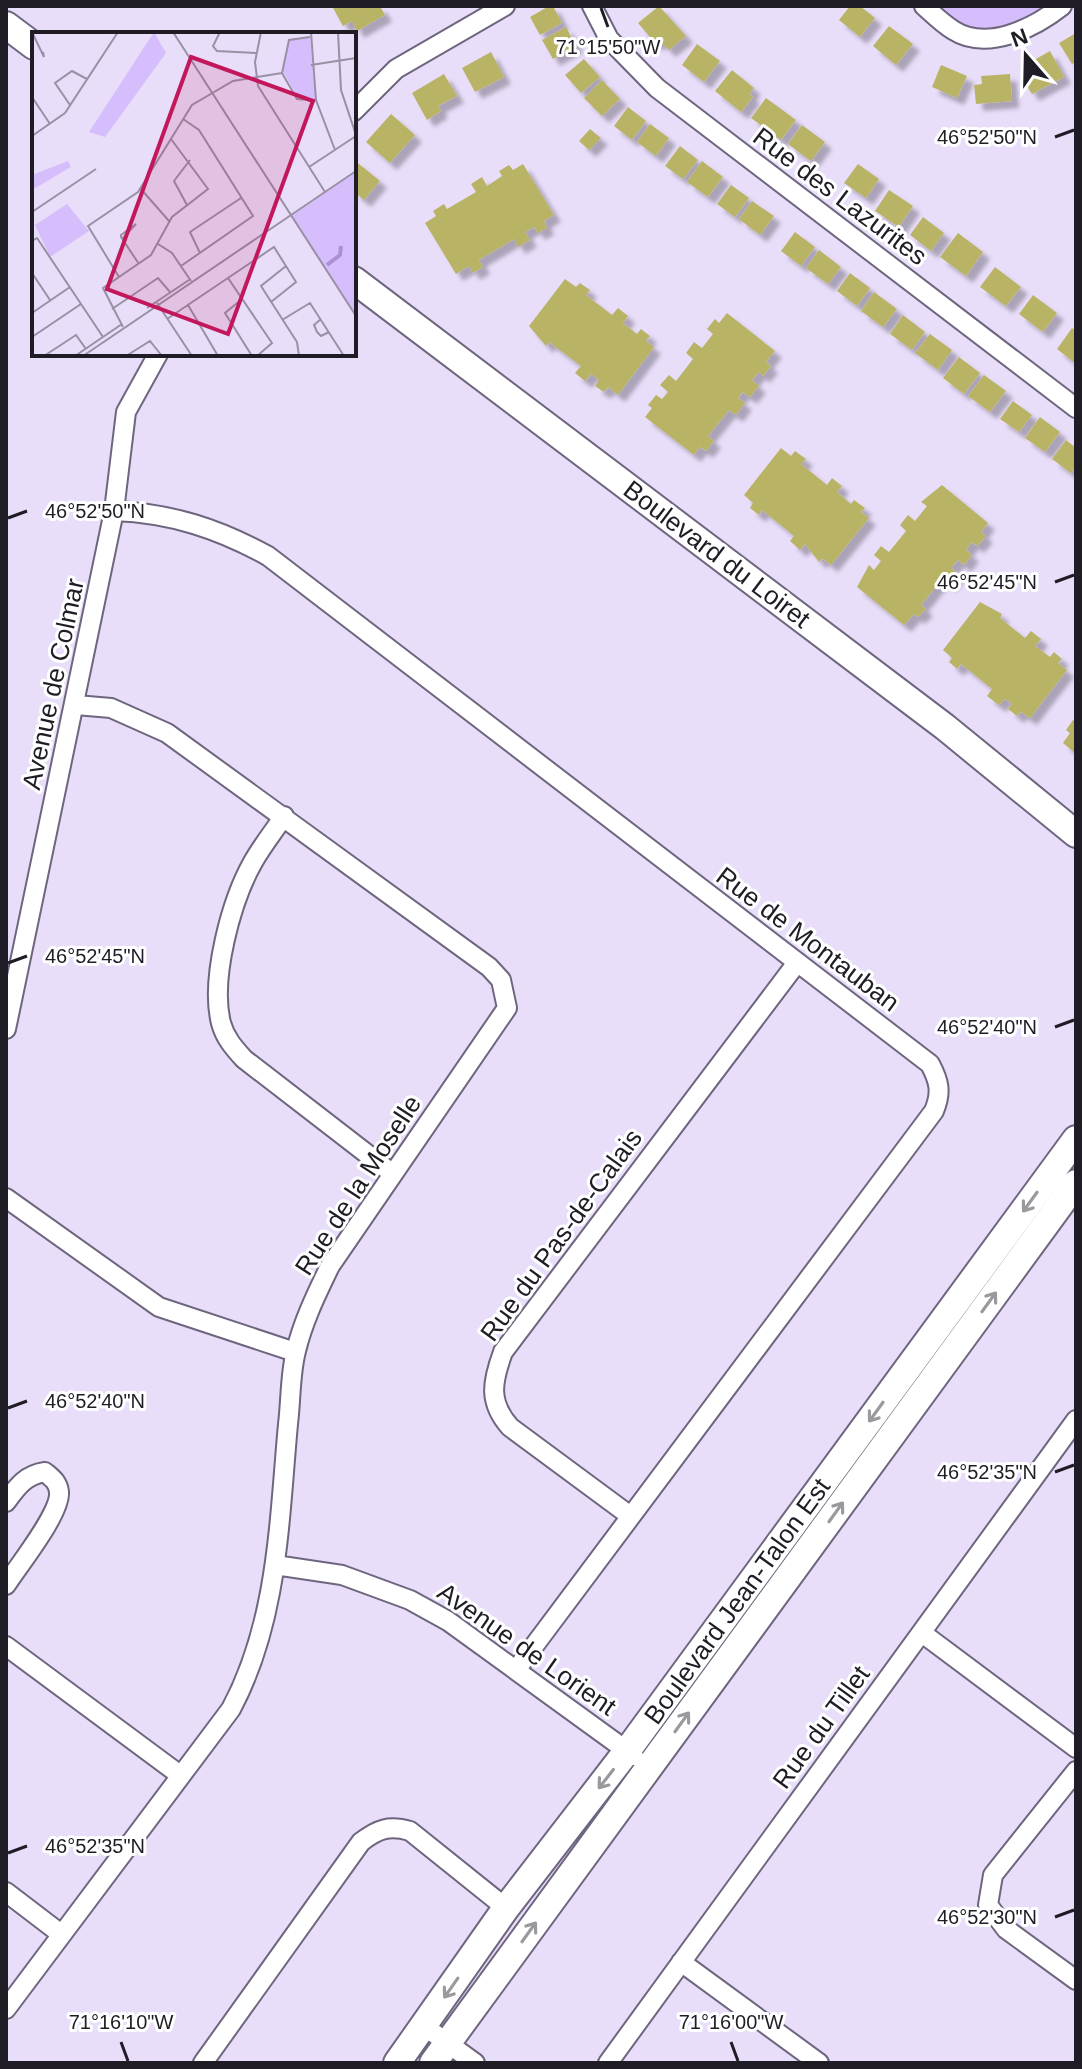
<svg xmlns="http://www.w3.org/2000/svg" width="1082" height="2069" font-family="Arial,sans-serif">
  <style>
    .green { fill: #d6bdfc }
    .building { fill: #b9b366; filter: url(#shadow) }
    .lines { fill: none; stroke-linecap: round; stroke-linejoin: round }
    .street-casing { stroke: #6e657e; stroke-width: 22 }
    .secondary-casing { stroke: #6e657e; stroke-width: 30 }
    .street { stroke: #fff; stroke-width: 18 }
    .secondary { stroke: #fff; stroke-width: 26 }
    .oneway { stroke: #9b999d }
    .ticks { fill: none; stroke: #201c26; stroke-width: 3 }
    .labels { text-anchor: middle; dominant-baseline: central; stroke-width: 6; stroke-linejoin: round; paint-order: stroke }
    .street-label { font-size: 26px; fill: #201c26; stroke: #fff }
    .inset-river { fill: none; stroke: #ab90d2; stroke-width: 4 }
    .inset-road { fill: none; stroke: #9990a5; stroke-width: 2 }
    .view { fill: #c2185b; fill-opacity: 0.15; stroke: #c2185b; stroke-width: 4 }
    .inset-edge { fill: none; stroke: #201c26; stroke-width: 4 }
    .ticks-label { font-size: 20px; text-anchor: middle; fill: #201c26; stroke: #fff; stroke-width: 6; stroke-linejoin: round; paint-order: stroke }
  </style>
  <defs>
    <filter id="shadow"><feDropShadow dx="7" dy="7" stdDeviation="2" flood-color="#0004"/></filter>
  </defs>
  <rect width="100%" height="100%" fill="#e9defa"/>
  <path class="green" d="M924 6H1062L985 40Z"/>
  <path class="building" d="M332 6H380L385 15 357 31 352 21 343 26Z
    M549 6H553L562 23 540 35 530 17Z
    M659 6 686 36 669 50 660 41 656 44 638 23Z
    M850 6H860L875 18 860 37 839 20Z
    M889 26 913 44 896 65 873 46Z
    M566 27 576 46 553 59 542 40Z
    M1076 33V62L1072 64 1059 43Z
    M697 44 720 61 704 82 682 65Z
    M1050 51 1064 77 1032 94 1021 76 1031 71 1027 64Z
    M491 52 504 77 475 92 462 68Z
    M584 59 600 77 581 93 565 75Z
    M941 65 967 76 957 98 932 87Z
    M732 70 754 88 749 94 753 97 741 112 715 91Z
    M444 74 457 96 438 106 441 111 427 120 412 93Z
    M1010 74 1012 101 976 104 974 85 982 84 981 76Z
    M602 80 620 99 602 116 584 98Z
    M766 98 796 120 781 140 751 118Z
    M628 107 646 121 632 140 614 126Z
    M391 114 415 135 390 163 366 142Z
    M650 124 669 138 656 156 637 142Z
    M802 125 825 142 811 161 788 144Z
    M590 129 601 138 589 150 579 141Z
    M680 146 698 160 683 179 665 166Z
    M354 160 380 181 364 200 354 192Z
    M702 161 723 177 708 197 687 182Z
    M523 164 554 215 544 221 547 228 538 233 534 227 525 232 530 240 518 247 514 239 479 260 483 267 473 273 469 266 456 274 425 223 436 216 433 211 444 204 447 209 476 192 471 184 482 177 487 186 502 176 499 171 509 165 513 170Z
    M858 164 879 179 866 198 844 183Z
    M731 185 749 198 735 217 717 204Z
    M889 190 913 206 899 227 875 211Z
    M752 201 774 216 760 235 739 219Z
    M923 217 944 233 931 251 910 235Z
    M795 232 815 247 801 266 781 251Z
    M958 233 983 252 966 276 940 257Z
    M819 250 841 267 828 284 806 268Z
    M995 267 1021 287 1006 306 980 287Z
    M850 273 870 288 857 306 837 291Z
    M565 279 576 287 580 283 590 290 586 295 612 315 618 308 628 316 623 323 637 334 641 329 650 336 646 341 654 347 618 395 608 387 604 392 595 386 599 380 591 374 585 381 575 373 581 366 549 342 546 346 529 326Z
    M874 292 897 309 883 327 861 311Z
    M1033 295 1057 313 1043 332 1019 314Z
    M727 313 775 351 766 362 771 366 763 376 759 372 752 380 759 386 750 397 743 392 738 398 745 403 736 415 729 410 708 436 714 441 706 451 700 447 694 455 645 417 652 408 648 405 656 395 662 399 668 392 660 385 669 375 676 381 693 359 686 353 694 342 702 348 713 334 707 329 715 319 719 323Z
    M903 315 925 332 912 350 890 334Z
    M1072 328 1076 331V364L1057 349Z
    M930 334 952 350 938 370 915 353Z
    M959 357 980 373 964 394 943 378Z
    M984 375 1006 391 990 412 968 396Z
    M1013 401 1032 415 1019 432 1000 419Z
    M1040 417 1060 432 1045 452 1025 438Z
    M1066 440 1076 448V466L1071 473 1052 459Z
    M781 448 791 456 795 451 806 459 801 464 827 485 832 478 842 486 837 492 851 504 854 500 865 508 861 512 869 518 831 565 822 558 819 562 805 544 800 550 790 541 794 536 762 510 759 515 750 508 753 503 744 495Z
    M942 485 988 523 981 532 986 536 977 546 972 542 966 550 972 555 964 565 958 560 951 568 958 573 949 585 942 579 921 605 926 609 918 617 914 614 904 625 857 587 869 565 874 570 881 561 874 555 881 546 889 552 906 531 900 525 908 515 915 521 927 506 921 502Z
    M980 602 1002 614 1000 618 1025 638 1031 631 1041 639 1035 646 1050 657 1054 652 1062 659 1058 663 1067 670 1030 718 1021 712 1017 716 1008 709 1012 704 1005 699 999 705 987 696 992 689 961 664 957 669 949 662 952 658 943 650Z
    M1073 720 1076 722V754L1063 743 1070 733 1066 730Z"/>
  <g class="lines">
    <g class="street-casing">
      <path id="street" d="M592 6 609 39 657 88 1076 408
        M924 6C933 14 942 23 953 30 987 52 1034 28 1062 6
        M354 111 396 69 505 6
        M114 511C171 513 219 529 268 556L930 1064C939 1081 942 1092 934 1111L516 1670
        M284 816C274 831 262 846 253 862 231 901 210 979 221 1023 225 1038 234 1048 244 1059L393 1174
        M6 1029 114 511 126 412 158 354
        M6 1198 159 1307 295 1352
        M6 1502C17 1487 25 1475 45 1472 52 1478 58 1482 59 1492 61 1513 18 1566 6 1585
        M629 1515 510 1427C488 1402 492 1382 503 1352L796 964
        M275 1565 342 1575 410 1600 448 1621 634 1756
        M922 1633 1076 1748
        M6 1646 180 1775
        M1076 1771 993 1875 988 1905 1006 1929 1076 1980
        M6 1892 61 1934
        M681 1962 819 2063
        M6 2009 231 1709C278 1621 279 1522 288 1424 291 1400 290 1374 296 1351 303 1321 317 1293 330 1266L507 1008 501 980 489 967 167 733 111 708 76 705
        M424 2026 475 2063
        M203 2063 361 1842C378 1829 389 1825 410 1831L506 1908
        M608 2063 1076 1420"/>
    </g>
    <g class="secondary-casing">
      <path id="secondary" d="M6 25 34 46
        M354 280 945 727 1076 834
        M397 2063 506 1908 627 1751 1076 1139
        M433 2063 1076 1183"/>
    </g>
    <use href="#street" class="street"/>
    <use href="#secondary" class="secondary"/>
  </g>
  <defs><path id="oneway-shaft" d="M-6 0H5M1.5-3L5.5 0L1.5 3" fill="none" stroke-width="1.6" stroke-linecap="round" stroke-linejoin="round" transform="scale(2)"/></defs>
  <g class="oneway">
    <use href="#oneway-shaft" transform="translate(1030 1202) rotate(126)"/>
    <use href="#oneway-shaft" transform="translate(989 1302) rotate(-54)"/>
    <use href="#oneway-shaft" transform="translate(876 1412) rotate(126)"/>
    <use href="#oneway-shaft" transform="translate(836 1512) rotate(-54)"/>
    <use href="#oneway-shaft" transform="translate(682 1722) rotate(-54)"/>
    <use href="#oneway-shaft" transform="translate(606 1779) rotate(128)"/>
    <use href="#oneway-shaft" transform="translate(529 1932) rotate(-54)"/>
    <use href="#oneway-shaft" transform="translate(451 1988) rotate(125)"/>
  </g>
  <path class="ticks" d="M601 8 608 27M1055 137 1074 130M8 518 27 511M1055 582 1074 575M8 963 27 956M1055 1027 1074 1020M8 1408 27 1401M1055 1472 1074 1465M8 1853 27 1846M1055 1917 1074 1910M121 2042 128 2061M731 2042 738 2061"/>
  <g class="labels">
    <g class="street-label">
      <text transform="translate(840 196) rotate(37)">Rue des Lazurites</text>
      <text transform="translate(717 554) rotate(37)">Boulevard du Loiret</text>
      <text transform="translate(53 684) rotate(-78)">Avenue de Colmar</text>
      <text transform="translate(808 939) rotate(37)">Rue de Montauban</text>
      <text transform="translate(358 1185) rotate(-57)">Rue de la Moselle</text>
      <text transform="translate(561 1235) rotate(-54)">Rue du Pas-de-Calais</text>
      <text transform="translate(737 1601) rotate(-54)">Boulevard Jean-Talon Est</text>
      <text transform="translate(527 1649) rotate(35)">Avenue de Lorient</text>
      <text transform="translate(821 1727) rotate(-54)">Rue du Tillet</text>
    </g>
  </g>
  <g transform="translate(32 32)">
    <rect width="324" height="324" fill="#e9defa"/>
    <path d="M122 0 134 21 73 105 57 100ZM278 5 284 68 268 69 250 38 257 8ZM36 129 39 135 0 158V143ZM324 140V284L259 184ZM35 172 57 199 18 225 3 193Z" fill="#d6bdfc"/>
    <path class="inset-river" d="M295 233 308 223 309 214"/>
    <path class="inset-road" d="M0 0 12 25 11 20M141 0 324 284M188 0 181 14 185 19 224 21M229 0 223 30 226 54 293 160M279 0 284 68 303 118M306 0 309 58 324 103M278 5 257 8 250 41 265 67 284 68M279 33 324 26M0 65 18 92M38 73 23 51 40 39 55 47M0 104 33 81 86 0M277 135 324 104M108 156 137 189M155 173 142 149 158 128M0 180 64 137M90 207 104 192 89 203V205L107 232M0 209 5 206 71 305M126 212 140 221 159 249M168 221 158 200 209 166M149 234 221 184 167 98 151 87M254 234 229 254 265 310 267 324M0 241 18 268M87 245 56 194 106 160 160 73 201 49 250 41M196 246 240 311 225 324M210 267 193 281 220 324M125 271 160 324M156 273 186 324M115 276 157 248M80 277 126 246 138 260M0 281 38 255M135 287 242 215 264 250 239 270M289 287 282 293 285 300 289 304 297 300M250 288 278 271 312 324M91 295 71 256 119 223 140 185 176 157 139 107M0 305 49 272M12 324 44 303 54 317M43 324 90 292M51 324 324 139M94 324 118 309 130 324"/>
    <path class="view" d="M159 25 281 69 196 302 75 257Z"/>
    <rect width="324" height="324" class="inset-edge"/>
  </g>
  <g class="ticks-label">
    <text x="608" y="54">71°15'50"W</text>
    <text x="987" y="144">46°52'50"N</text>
    <text x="95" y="518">46°52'50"N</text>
    <text x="987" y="589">46°52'45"N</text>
    <text x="95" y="963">46°52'45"N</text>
    <text x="987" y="1034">46°52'40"N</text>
    <text x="95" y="1408">46°52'40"N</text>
    <text x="987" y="1479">46°52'35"N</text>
    <text x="95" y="1853">46°52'35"N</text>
    <text x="987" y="1924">46°52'30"N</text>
    <text x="121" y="2029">71°16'10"W</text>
    <text x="731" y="2029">71°16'00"W</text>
  </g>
  <rect width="1082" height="2069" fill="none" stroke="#201c26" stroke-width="16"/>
  <g transform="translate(1026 56) rotate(340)" stroke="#ffffff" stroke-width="6" paint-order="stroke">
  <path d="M0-6L14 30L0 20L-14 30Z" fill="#201c26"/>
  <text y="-12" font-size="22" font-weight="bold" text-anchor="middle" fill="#201c26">N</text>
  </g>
</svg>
